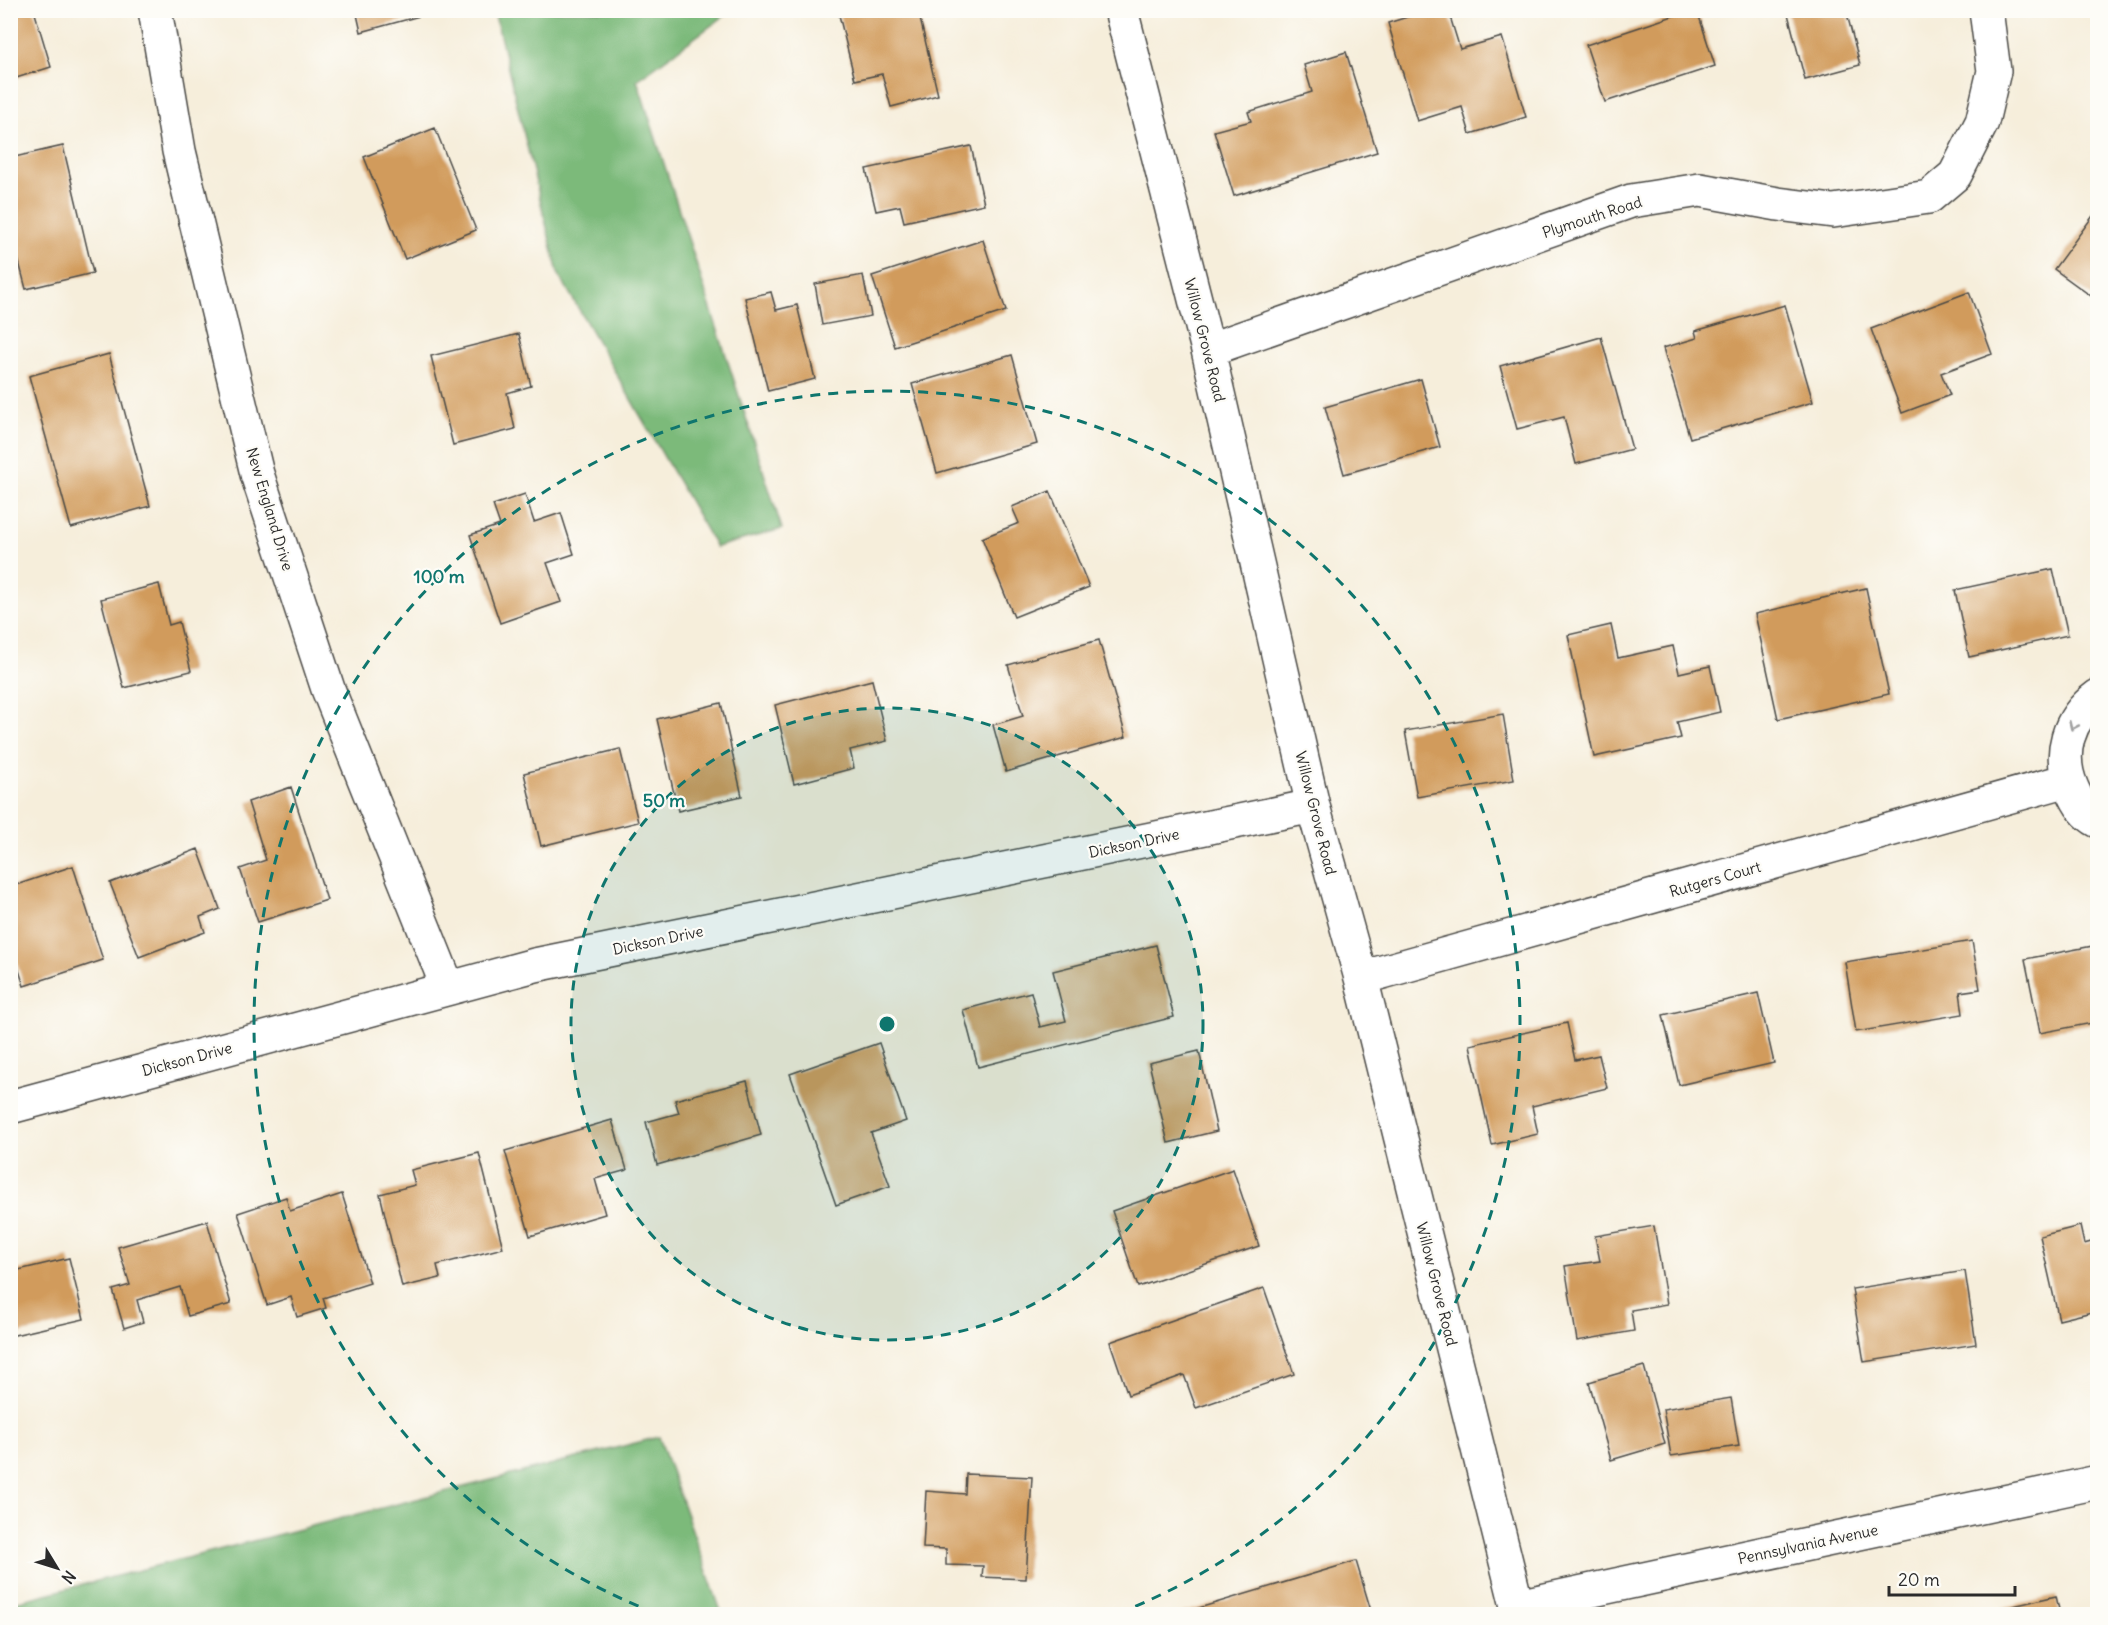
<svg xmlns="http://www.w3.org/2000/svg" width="2108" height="1625" font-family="Delius,sans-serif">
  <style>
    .forest { fill: #7cba7a; stroke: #547252; stroke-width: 1.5 }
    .building { fill: #d19b5c }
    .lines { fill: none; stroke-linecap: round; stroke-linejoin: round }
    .minor-casing { stroke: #494845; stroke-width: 36 }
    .minor { stroke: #fff; stroke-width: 33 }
    .oneway { stroke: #a0a0a0 }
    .ring { fill: none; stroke: #0f766e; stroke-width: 3; stroke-dasharray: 10 8 }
    .labels { text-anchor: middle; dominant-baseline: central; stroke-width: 4.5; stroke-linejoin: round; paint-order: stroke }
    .street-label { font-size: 15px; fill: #2b2b2b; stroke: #fdfcf7 }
    .centre { fill: #0f766e; stroke: #fdfcf7; stroke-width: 3 }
    .ring-label { font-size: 18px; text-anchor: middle; font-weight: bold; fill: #0f766e; stroke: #fdfcf7; stroke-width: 4.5; stroke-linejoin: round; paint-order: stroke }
  </style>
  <rect width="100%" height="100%" fill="#fdfcf7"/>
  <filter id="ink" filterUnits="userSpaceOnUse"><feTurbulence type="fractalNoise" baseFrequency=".0167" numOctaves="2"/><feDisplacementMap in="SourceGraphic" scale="12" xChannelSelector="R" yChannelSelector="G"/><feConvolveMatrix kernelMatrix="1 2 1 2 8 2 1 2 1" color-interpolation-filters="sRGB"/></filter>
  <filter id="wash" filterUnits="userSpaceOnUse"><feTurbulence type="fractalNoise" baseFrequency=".008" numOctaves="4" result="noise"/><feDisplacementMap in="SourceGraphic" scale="24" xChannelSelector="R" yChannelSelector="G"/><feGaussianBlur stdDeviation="1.35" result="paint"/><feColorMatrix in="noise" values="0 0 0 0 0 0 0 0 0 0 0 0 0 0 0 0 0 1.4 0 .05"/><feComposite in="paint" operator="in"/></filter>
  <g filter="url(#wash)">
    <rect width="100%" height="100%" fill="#f6eedb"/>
    <path class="forest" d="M494 11H731L637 80 782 529 716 547 558 273Z
      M659 1437 722 1614H11V1603Z"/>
    <g id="blocks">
      <path class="building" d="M10 10H34L51 67 10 80Z
        M356 10H438V11L361 32Z
        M858 10H918L938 95 891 107 882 74 855 80 839 15Z
        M1430 10H1448L1460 49 1502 37 1526 117 1470 134 1462 107 1417 121 1388 23Z
        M1691 10H1697L1715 66 1605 102 1586 45Z
        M1787 10H1846L1860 65 1805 80Z
        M1346 52 1377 152 1234 196 1214 131 1251 121 1248 112 1312 92 1304 65Z
        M435 128 476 230 405 259 364 157Z
        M63 146 93 273 26 289 10 227V158Z
        M971 146 984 204 904 222 900 206 876 211 866 169Z
        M2098 209V301L2054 269Z
        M983 240 1006 311 895 347 872 276Z
        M863 275 871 316 822 325 815 284Z
        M771 292 776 310 797 305 815 379 768 391 745 298Z
        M1969 292 1992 354 1941 373 1950 395 1902 413 1871 329Z
        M1785 305 1813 402 1690 438 1663 348 1697 338 1695 331Z
        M519 334 531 386 507 393 515 429 453 445 431 356Z
        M1601 337 1632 449 1576 464 1564 417 1517 429 1500 366Z
        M109 354 150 506 71 528 29 376Z
        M1012 355 1037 444 937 473 912 384Z
        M1421 379 1440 447 1344 474 1325 407Z
        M1050 491 1089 587 1014 617 982 538 1019 523 1012 507Z
        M525 494 534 522 561 513 574 554 547 563 561 602 500 623 470 535 500 525 493 505Z
        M2053 569 2068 635 1969 657 1955 590Z
        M159 584 169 625 179 622 191 671 124 688 101 599Z
        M1866 588 1889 694 1778 719 1755 614Z
        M1611 625 1618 658 1673 646 1679 673 1710 666 1720 712 1677 722 1681 738 1594 757 1568 635Z
        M1099 640 1126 737 1006 772 993 725 1023 716 1008 665Z
        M872 680 887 741 850 750 854 768 794 784 775 705Z
        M721 703 742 796 678 811 657 719Z
        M1503 714 1514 780 1417 797 1405 731Z
        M620 749 638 822 541 846 524 773Z
        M291 787 327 900 258 922 240 869 266 860 248 802Z
        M198 849 220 909 200 917 205 932 139 957 110 883Z
        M73 866 103 960 24 986 10 942V887Z
        M1972 941 1980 989 1960 992 1963 1014 1856 1032 1845 962Z
        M1156 945 1174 1017 978 1067 963 1010 1031 992 1040 1027 1066 1021 1053 971Z
        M2098 945V1022L2040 1033 2025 959Z
        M1758 993 1774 1063 1679 1085 1663 1015Z
        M1567 1023 1575 1060 1599 1055 1607 1088 1532 1106 1538 1134 1492 1145 1470 1045Z
        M879 1043 906 1121 871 1133 890 1186 836 1205 790 1074Z
        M1199 1051 1217 1131 1168 1143 1149 1063Z
        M747 1081 761 1135 657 1165 646 1122 679 1113 675 1100Z
        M612 1120 627 1170 595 1179 605 1214 530 1236 505 1151Z
        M479 1153 503 1248 437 1265 440 1278 402 1287 380 1194 415 1185 411 1170Z
        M1233 1169 1259 1246 1138 1287 1112 1211Z
        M342 1194 370 1283 323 1298 326 1308 297 1317 291 1297 267 1305 238 1213 286 1197 290 1211Z
        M207 1221 231 1304 188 1316 180 1287 137 1300 143 1322 124 1328 113 1290 130 1285 118 1247Z
        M1654 1226 1667 1304 1631 1310 1634 1331 1577 1341 1565 1266 1600 1261 1595 1236Z
        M2080 1226 2084 1244 2098 1240V1331L2092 1312 2059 1320 2040 1236Z
        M69 1258 84 1319 10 1336V1272Z
        M1965 1271 1976 1344 1864 1362 1852 1289Z
        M1264 1288 1294 1374 1196 1408 1184 1375 1128 1395 1110 1342Z
        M1644 1366 1665 1444 1611 1460 1589 1382Z
        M1731 1398 1739 1446 1671 1456 1663 1409Z
        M966 1474 1032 1477 1026 1579 982 1577 983 1566 946 1565V1549L923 1548 926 1491 965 1494Z
        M1356 1561 1372 1614H1179Z
        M2056 1596 2060 1614H1979Z"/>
    </g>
  </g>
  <g filter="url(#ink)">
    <use href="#blocks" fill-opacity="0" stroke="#494845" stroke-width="1.5"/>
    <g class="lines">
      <g class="minor-casing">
        <path id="minor" d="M155 10 179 151 257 474 328 689 448 988
          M1121 10 1208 350 1313 806 1361 978 1519 1614
          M1208 350 1631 201 1700 190 1778 204 1833 211 1929 197 1955 175 1982 122 1994 71 1986 10
          M2098 696C2068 718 2057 754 2072 788 2077 801 2085 814 2098 821
          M1361 978 2068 780
          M10 1107 535 965 1313 806
          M1518 1606 2098 1482"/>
      </g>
      <use href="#minor" class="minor"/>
    </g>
    <defs><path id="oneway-chevron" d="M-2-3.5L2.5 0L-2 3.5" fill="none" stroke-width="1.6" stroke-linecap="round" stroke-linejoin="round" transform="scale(1.5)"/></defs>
    <use class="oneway" href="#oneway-chevron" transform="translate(2073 726) rotate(114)"/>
  </g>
  <circle cx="887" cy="1024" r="316" fill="#0f766e" fill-opacity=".12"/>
  <g class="ring">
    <circle cx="887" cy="1024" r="316"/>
    <path d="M655 1613A633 633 0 1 1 1119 1613"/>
  </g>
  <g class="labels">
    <g class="street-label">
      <text transform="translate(1592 217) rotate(-18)">Plymouth Road</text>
      <text transform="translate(1205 340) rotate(76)">Willow Grove Road</text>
      <text transform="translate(270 509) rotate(73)">New England Drive</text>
      <text transform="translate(1316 813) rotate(76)">Willow Grove Road</text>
      <text transform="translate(1134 843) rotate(-12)">Dickson Drive</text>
      <text transform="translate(1715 879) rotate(-16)">Rutgers Court</text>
      <text transform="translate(658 940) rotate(-12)">Dickson Drive</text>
      <text transform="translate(187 1059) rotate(-15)">Dickson Drive</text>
      <text transform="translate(1437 1284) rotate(76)">Willow Grove Road</text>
      <text transform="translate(1808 1544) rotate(-12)">Pennsylvania Avenue</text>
    </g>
  </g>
  <circle cx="887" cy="1024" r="9" class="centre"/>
  <g class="ring-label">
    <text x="439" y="583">100 m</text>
    <text x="664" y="807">50 m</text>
  </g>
  <rect width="2108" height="1625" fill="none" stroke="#fdfcf7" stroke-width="36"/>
  <g transform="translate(57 1568) rotate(128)" stroke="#fdfcf7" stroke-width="4.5" paint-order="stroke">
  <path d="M0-4.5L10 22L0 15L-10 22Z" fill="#2b2b2b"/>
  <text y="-9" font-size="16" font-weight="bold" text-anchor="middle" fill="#2b2b2b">N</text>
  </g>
  <path d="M1889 1586v9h126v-9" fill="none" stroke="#2b2b2b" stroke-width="3"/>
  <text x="1898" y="1586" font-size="18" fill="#2b2b2b" stroke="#fdfcf7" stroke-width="4.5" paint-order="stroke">20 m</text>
</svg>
